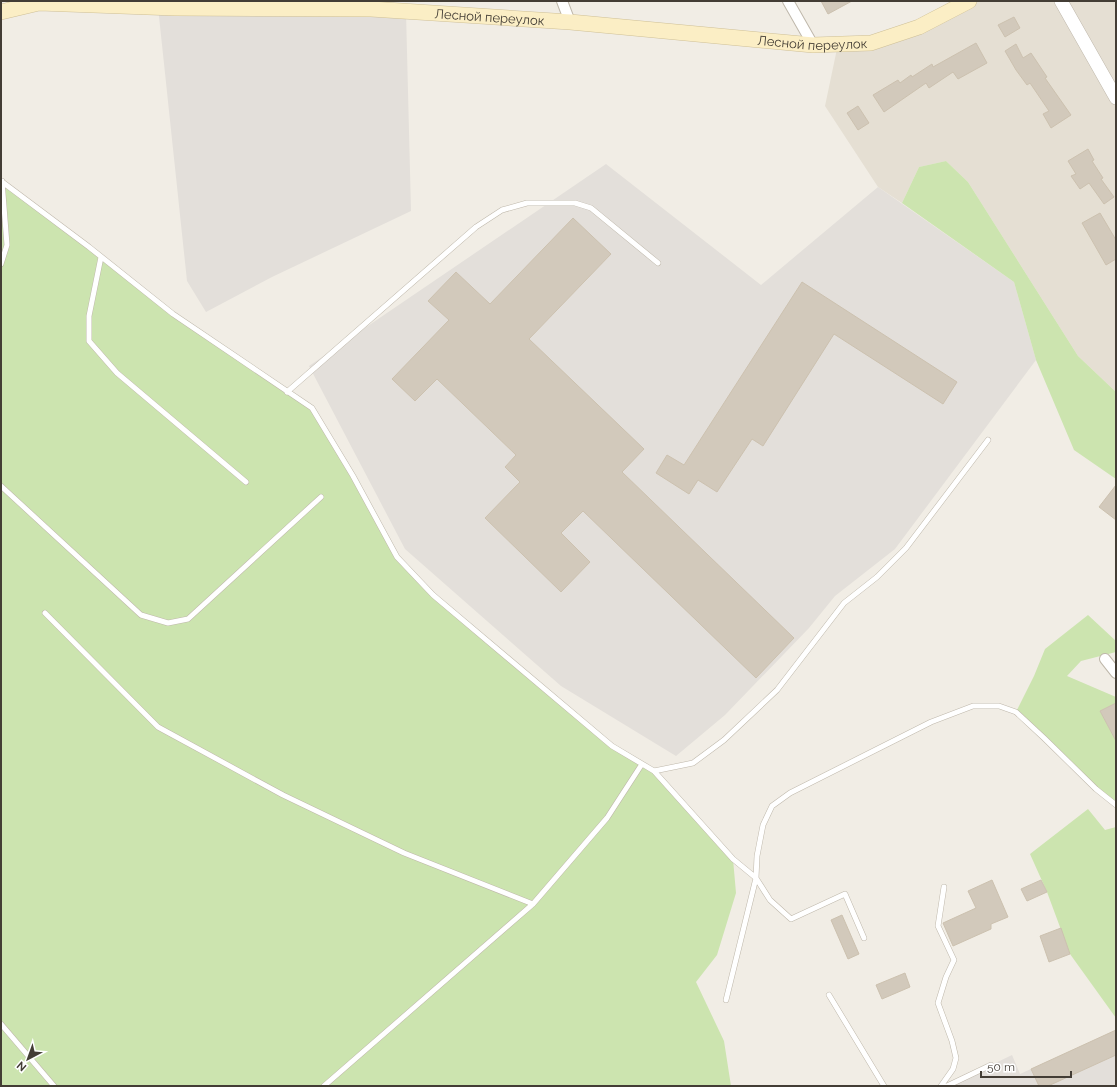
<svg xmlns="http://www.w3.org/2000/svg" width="1117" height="1087" font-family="Raleway,sans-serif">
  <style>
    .residential { fill: #e5dfd3 }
    .industrial { fill: #e3dfda }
    .green { fill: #cce4af }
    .building { fill: #d2c9bb; stroke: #ccc1af }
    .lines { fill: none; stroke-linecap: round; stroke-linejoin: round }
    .service-casing { stroke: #bfb8ab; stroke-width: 6 }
    .minor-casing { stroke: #bfb8ab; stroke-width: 12 }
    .tertiary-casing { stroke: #bfb8ab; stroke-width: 14 }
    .secondary-casing { stroke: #cfc097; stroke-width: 16 }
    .service { stroke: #fff; stroke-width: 5 }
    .minor { stroke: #fff; stroke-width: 10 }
    .tertiary { stroke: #fff; stroke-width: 13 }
    .secondary { stroke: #fbeec5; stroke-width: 15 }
    .labels { text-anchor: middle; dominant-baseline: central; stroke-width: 4; stroke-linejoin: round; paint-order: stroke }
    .street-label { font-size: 13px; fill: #433d35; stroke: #fff }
  </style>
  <rect width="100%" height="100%" fill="#f1ede5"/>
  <path class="residential" d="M969 1H1116V392L1078 356 968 182 946 161 919 167 902 203 878 187 825 106 838 44 871 43Z"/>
  <path class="industrial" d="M158 7 406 12 411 211 272 277 206 312 187 281Z
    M606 164 761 285 878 187 1014 282 1036 360 895 549 835 596 809 628 725 715 676 756 561 686 405 549 309 366Z
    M1116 1030V1086H948L1012 1055 1020 1074Z"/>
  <path class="green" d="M946 161 968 182 1078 356 1116 392V479L1074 450 1036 360 1014 282 902 203 919 167Z
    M1 181 173 314 312 408 397 557 433 595 612 746 654 771 733 859 736 893 717 955 696 982 724 1041 731 1086H1Z
    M1088 615 1116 641V652L1081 661 1067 676 1116 697V703L1100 711 1116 741V805L1016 712 1034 676 1045 649Z
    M1088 809 1105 830 1116 827V1018L1070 954 1047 892 1030 854Z"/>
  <path class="building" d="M821 1H852L828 14Z
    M1014 17 1020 28 1005 37 998 25Z
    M976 43 987 63 958 79 953 72 929 88 926 83 884 112 873 95 898 80 900 83 911 75 912 77 932 64 933 67Z
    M1016 44 1023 58 1031 53 1047 77 1045 78 1071 115 1051 128 1043 114 1049 111 1030 83 1027 85 1016 70 1005 51Z
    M858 106 869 123 858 130 847 113Z
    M1088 149 1094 160 1092 161 1103 178 1101 179 1114 197 1104 204 1089 183 1080 189 1071 176 1076 174 1068 161Z
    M1100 213 1116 240V259L1106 265 1082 223Z
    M573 218 611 254 529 339 644 449 622 472 794 638 756 678 583 511 561 533 590 562 561 592 485 518 520 482 505 467 516 455 437 379 415 401 392 379 449 320 428 301 456 272 490 304Z
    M802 282 957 382 943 404 834 334 763 446 752 439 717 492 698 480 689 494 656 473 667 455 684 465Z
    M1116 485V520L1099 507Z
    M1116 703V741L1100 711Z
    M992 880 1008 917 991 924V929L953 946 943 923 976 908 968 891Z
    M1041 880 1047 892 1027 901 1021 889Z
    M842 915 859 954 848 959 831 920Z
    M1061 928 1070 954 1049 962 1040 936Z
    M905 973 910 987 882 999 876 985Z
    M1116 1030V1055L1048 1086H1039L1031 1069Z"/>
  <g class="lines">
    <g class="service-casing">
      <path id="service" d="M1 181 89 247 173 314 312 408 353 476 397 557 433 595 612 746 654 771 693 763 724 740 777 690 844 603 877 577 906 548 988 440
        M101 257 89 316V341L117 373 246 482
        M1 264 7 245 2 181
        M287 392 476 227 502 210 527 203H575L591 208 658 263
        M1 486 141 615 168 623 188 619 321 497
        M45 613 158 727 283 795 404 853 533 904
        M654 771 733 859 756 878 726 1000
        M864 938 845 894 791 919 770 900 756 878 757 856 763 825 772 806 790 793 931 722 973 706H999L1016 712 1044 738 1096 789 1116 805
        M829 995 884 1086
        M1 1024 54 1086
        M324 1086 533 904 607 818 642 764
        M941 1086 953 1069 956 1058 952 1041 938 1003 946 977 954 960 938 926 944 887
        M947 1086 991 1065"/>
    </g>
    <g class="minor-casing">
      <path id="minor" d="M562 1 570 22
        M788 1 813 45
        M1105 659 1116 673"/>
    </g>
    <g class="tertiary-casing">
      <path id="tertiary" d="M1061 1 1116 98"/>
    </g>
    <g class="secondary-casing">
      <g id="secondary">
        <path id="s1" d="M1 12 39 3 175 8 371 9 570 22 813 45 871 43 919 27 969 1"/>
      </g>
    </g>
    <use href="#service" class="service"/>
    <use href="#minor" class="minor"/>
    <use href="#tertiary" class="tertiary"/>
    <use href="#secondary" class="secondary"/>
  </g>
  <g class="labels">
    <g class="street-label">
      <text stroke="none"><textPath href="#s1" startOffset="490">Лесной переулок</textPath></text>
      <text stroke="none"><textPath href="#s1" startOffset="814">Лесной переулок</textPath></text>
    </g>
  </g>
  <rect width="1117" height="1087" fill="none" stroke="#433d35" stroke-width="4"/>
  <g transform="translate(28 1059) rotate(221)" stroke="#ffffff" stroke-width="3" paint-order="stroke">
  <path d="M0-3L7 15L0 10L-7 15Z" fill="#433d35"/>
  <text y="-6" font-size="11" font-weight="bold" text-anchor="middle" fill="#433d35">N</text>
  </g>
  <path d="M981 1071v6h90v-6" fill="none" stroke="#433d35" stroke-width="2"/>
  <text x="987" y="1071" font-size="12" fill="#433d35" stroke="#ffffff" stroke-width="3" paint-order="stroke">50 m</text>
</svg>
